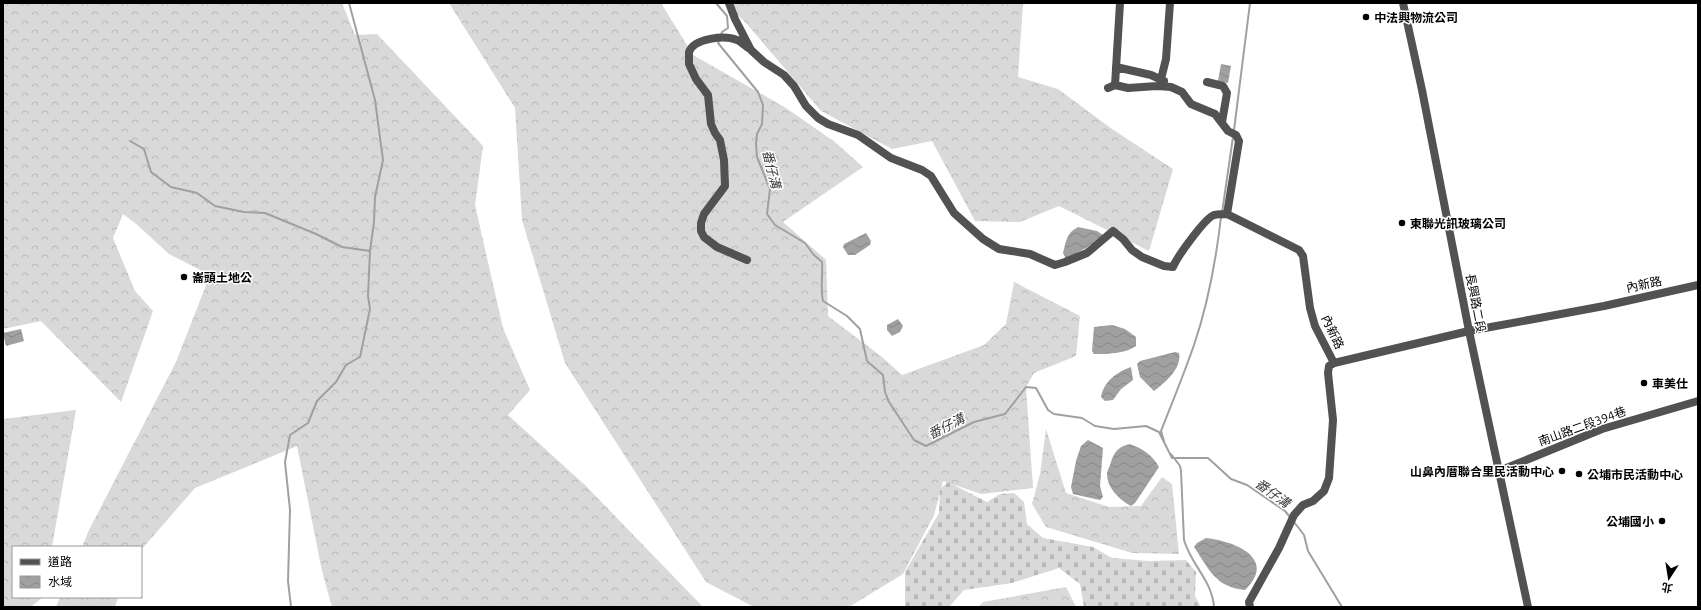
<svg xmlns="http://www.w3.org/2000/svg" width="1701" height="610" font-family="Ubuntu,'Noto Sans TC',sans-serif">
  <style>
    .forest { fill: url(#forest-crowns) }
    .cemetery { fill: url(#cemetery-stones) }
    .water { fill: url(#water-waves) }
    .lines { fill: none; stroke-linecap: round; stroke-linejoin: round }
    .stream { stroke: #a0a0a0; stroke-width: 2 }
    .minor { stroke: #525252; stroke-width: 8 }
    .tertiary { stroke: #525252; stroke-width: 8 }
    .poi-dot { fill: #000; stroke: #fff; stroke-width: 1.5 }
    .labels { text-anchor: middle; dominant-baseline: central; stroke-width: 3; stroke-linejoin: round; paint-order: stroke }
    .poi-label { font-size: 12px; font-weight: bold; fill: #000; stroke: #fff; text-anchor: start }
    .street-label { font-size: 12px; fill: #000; stroke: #fff }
    .water-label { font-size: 13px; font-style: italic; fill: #414141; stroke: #fff }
  </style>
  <defs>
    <pattern id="forest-crowns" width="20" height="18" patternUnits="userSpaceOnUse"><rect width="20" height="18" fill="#d9d9d9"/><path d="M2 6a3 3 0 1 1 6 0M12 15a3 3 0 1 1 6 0" fill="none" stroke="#b8b8b8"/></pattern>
    <pattern id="cemetery-stones" width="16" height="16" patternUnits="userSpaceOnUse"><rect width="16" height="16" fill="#d9d9d9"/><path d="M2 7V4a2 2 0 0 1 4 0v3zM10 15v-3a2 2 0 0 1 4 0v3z" fill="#b8b8b8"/></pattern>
    <pattern id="water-waves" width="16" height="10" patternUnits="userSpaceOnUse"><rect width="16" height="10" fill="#a0a0a0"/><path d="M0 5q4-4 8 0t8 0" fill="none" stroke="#888"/></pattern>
  </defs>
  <rect width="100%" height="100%" fill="#fff"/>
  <path class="forest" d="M3 3H342L355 35 377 34 483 146 475 205 503 328 530 390 508 415 586 486 703 607H332L322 571 297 446 195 488 141 550V547H82L89 530 176 362 210 275 169 254 135 223 123 214 113 238 135 291 153 311 121 402 41 321 3 329Z
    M449 3H661L693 55 786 108 835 142 863 167 783 222 826 260 828 316 882 357 902 375 984 345 1006 324 1014 282 1080 316 1076 356 1034 373 1026 387 1033 488 981 494 943 481 934 515 903 574 849 607H754L706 582 565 363 522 220 515 108Z
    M725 3H1023L1018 77 1058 89 1112 129 1173 169 1149 251 1059 206 1020 222 975 221 932 141 892 149 821 111 746 23Z
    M76 410 52 547H13V597H43L31 607H3V419Z
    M1046 429 1066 493 1109 507 1141 506 1162 477 1172 484 1179 554 1132 553 1046 527 1032 504 1040 474Z
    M1066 587 1076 607H978L983 602Z
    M60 597H118L115 607H56Z"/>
  <path class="cemetery" d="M948 482 987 502 1000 494 1014 493 1024 502 1027 524 1043 538 1093 547 1112 558 1149 561 1186 560 1196 572 1195 596 1201 607H1084L1080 584 1059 568 1012 583 964 590 949 607H905V572L939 513 940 489Z"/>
  <path class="water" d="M1221 64 1231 66 1228 83 1218 81Z
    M1078 227 1097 231 1103 235 1086 248 1066 259 1063 253C1066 242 1066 233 1078 227Z
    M866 233 871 241 870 245 855 255H848L843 247 844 244Z
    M898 319 903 326 900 332 892 336 887 330V325Z
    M1112 325 1125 329 1136 337V346C1124 354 1108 354 1094 354L1092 351 1094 327Z
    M21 329 24 341 6 346 3 333Z
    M1175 352 1179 353C1182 368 1166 382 1154 391L1140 377 1137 364 1140 361Z
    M1131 367 1133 380 1121 389 1113 400 1105 401 1101 397C1104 381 1117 372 1131 367Z
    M1088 440 1103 448 1100 486 1103 497 1100 500 1073 494 1071 487 1076 461 1081 446Z
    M1130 444C1141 448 1153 455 1159 467L1135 503 1131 506C1120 500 1107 488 1107 474 1107 471 1110 466 1111 462 1114 452 1119 446 1130 444Z
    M1206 538C1234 541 1278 558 1245 590 1215 587 1209 569 1194 547L1197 543Z"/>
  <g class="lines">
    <path class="stream" d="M716 3 727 16 728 28 722 32 721 35
      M719 41 718 43 758 92 763 105 762 124 757 134 756 143 757 157 770 189 767 214 775 225 805 243 813 254 822 262C823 275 820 288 823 301L847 316 860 329 867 361 883 375 885 392 889 402 914 440 926 446 974 422 1005 414 1026 387 1036 388 1048 410 1054 414 1082 418 1095 426 1114 429 1146 426 1159 432 1172 458H1208L1231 479 1247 485 1285 511 1290 517
      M1234 130 1250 3
      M130 141 144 149 151 172 171 187 197 193 215 206 244 212 265 213 316 234 342 247 370 251
      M1222 213 1233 137
      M1164 441 1161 431C1172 403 1184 374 1194 345 1208 304 1216 260 1221 217
      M1171 454 1180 466 1181 471 1184 540C1191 565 1212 580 1214 607
      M1294 522 1304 535 1308 551 1342 607
      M291 607 288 581 290 510 285 462 290 435 308 423 317 401 336 382 346 365 360 357 370 309 368 296 370 251 374 222 375 197 383 160 375 100 349 3"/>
    <path class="minor" d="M729 3 735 19 751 50 764 62 784 75 794 86 806 106 818 118 828 124 858 135 891 158 922 170 931 176 954 213 983 239 999 249 1030 254 1055 265 1065 262 1087 253 1113 231 1123 239 1132 250 1142 257 1164 266 1173 267C1177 257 1205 218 1214 215 1218 214 1223 214 1227 214
      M1116 67 1151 75 1164 81
      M1161 79 1166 59 1170 3
      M1207 82 1223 86 1227 93 1222 122
      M1115 85 1120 3
      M1108 88 1115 85 1128 88 1157 86 1171 87 1182 92 1191 104 1215 114 1228 131 1236 135 1239 141 1227 214 1299 250 1303 256 1310 308 1315 326 1334 363 1469 331 1604 306 1698 285
      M747 260 717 247 704 237 701 231V223L704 214 725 186 724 160 720 140 715 133 711 124 708 95 696 79 689 64V52C694 38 725 35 737 40 742 42 746 47 750 49
      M1499 471 1602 429 1698 401
      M1250 607 1249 602 1279 548 1294 515 1303 505 1313 501 1324 491 1329 478 1333 420 1328 373 1329 366 1334 363"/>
    <path class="tertiary" d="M1403 3 1422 90 1469 331 1528 607"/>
  </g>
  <g class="poi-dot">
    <circle cx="1366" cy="17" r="4"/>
    <circle cx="1402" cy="223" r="4"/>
    <circle cx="184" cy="277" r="4"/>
    <circle cx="1644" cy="383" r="4"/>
    <circle cx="1562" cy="471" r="4"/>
    <circle cx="1579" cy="474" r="4"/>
    <circle cx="1662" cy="521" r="4"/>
  </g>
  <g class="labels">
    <g class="poi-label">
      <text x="1374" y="17">中法興物流公司</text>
      <text x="1410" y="223">東聯光訊玻璃公司</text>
      <text x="192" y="277">崙頭土地公</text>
      <text x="1652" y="383">車美仕</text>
      <text x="1554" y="471" text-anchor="end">山鼻內厝聯合里民活動中心</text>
      <text x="1587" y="474">公埔市民活動中心</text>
      <text x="1654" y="521" text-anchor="end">公埔國小</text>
    </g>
    <g class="street-label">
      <text transform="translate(1644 284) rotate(-12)">內新路</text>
      <text transform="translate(1476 303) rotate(79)">長興路二段</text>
      <text transform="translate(1333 332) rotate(65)">內新路</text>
      <text transform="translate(1582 426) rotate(-20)">南山路二段394巷</text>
    </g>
    <g class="water-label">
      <text transform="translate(772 169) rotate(76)">番仔溝</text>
      <text transform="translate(946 426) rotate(-27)">番仔溝</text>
      <text transform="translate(1273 493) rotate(36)">番仔溝</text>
    </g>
  </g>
  <rect width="1701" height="610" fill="none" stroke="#000000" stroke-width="8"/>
  <rect x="12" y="546" width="130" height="52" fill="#ffffff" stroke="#999999"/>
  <rect x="20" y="559" width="20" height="6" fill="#525252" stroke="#999999"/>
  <text x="48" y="566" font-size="12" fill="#000000">道路</text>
  <rect x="20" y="576" width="20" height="12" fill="url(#water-waves)" stroke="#999999"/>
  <text x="48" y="586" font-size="12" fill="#000000">水域</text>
  <g transform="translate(1669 578) rotate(192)" stroke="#ffffff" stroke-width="3" paint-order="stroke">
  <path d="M0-3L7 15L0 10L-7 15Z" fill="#000000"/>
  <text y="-6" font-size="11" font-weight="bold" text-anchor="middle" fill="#000000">北</text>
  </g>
</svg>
